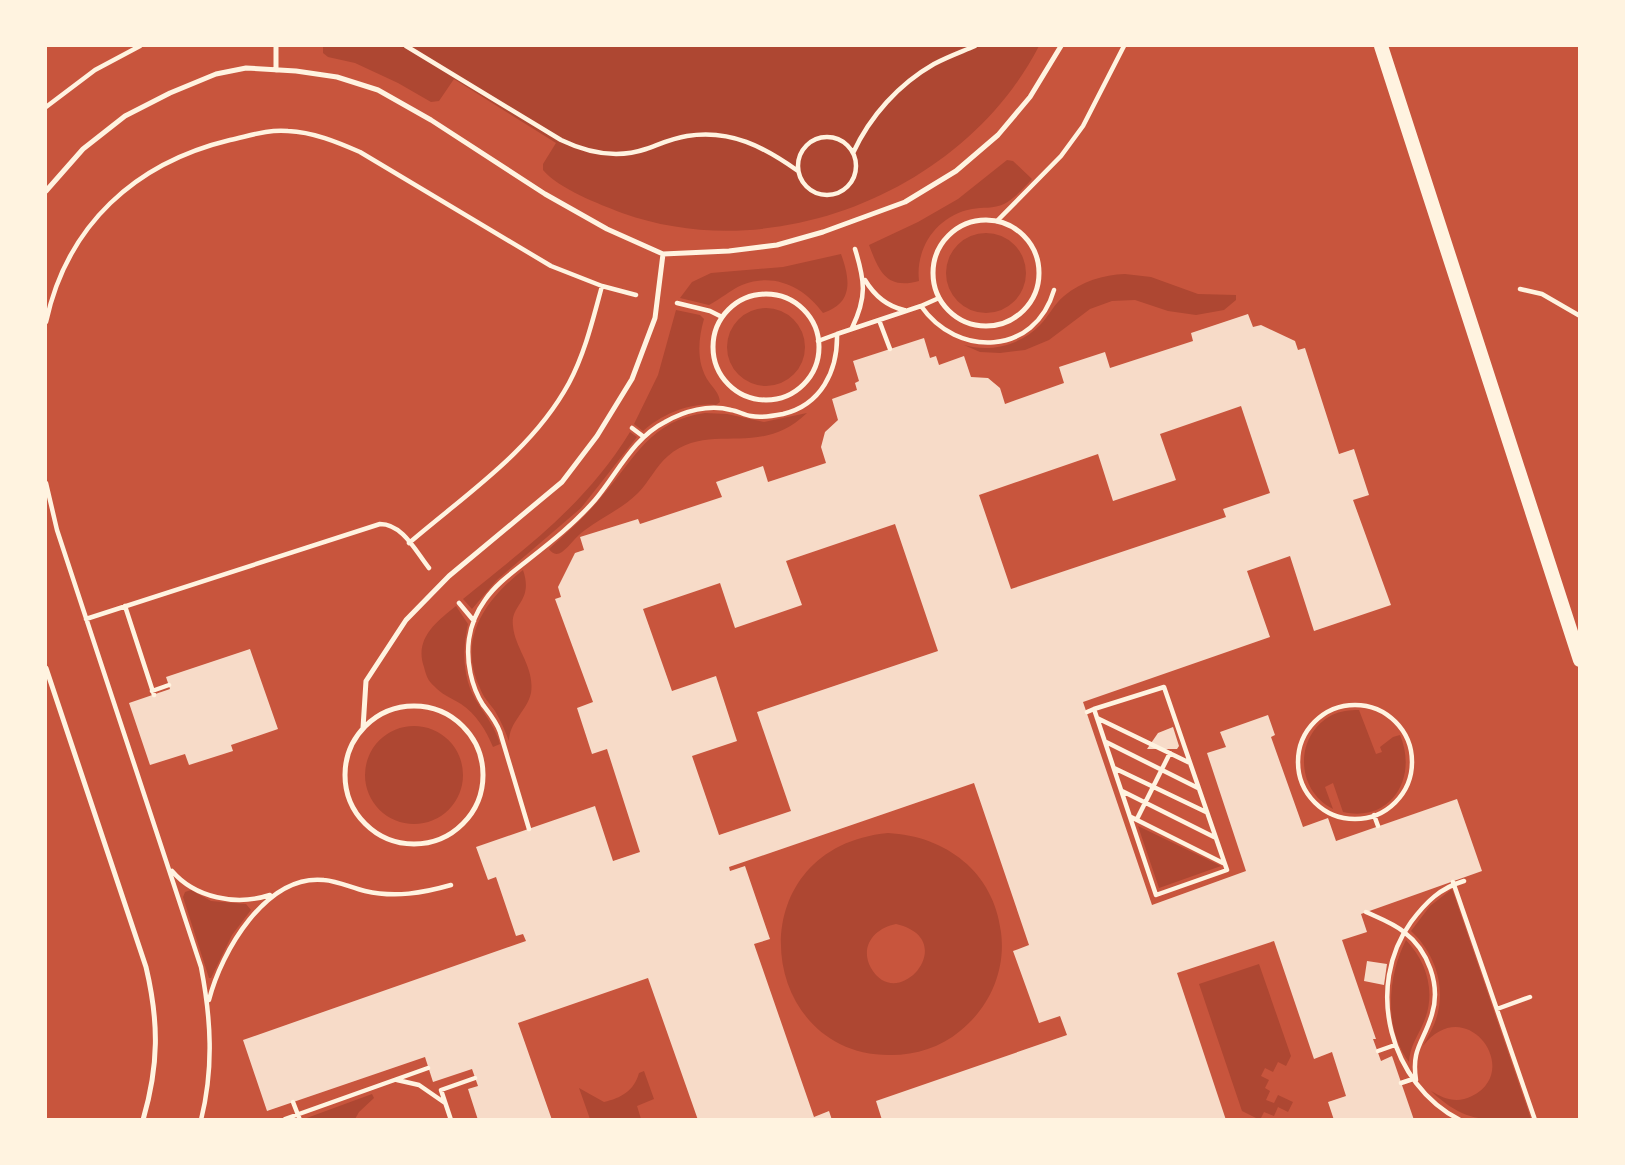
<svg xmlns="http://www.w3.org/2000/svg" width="1625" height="1165" font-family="Poppins,sans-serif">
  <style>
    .green { fill: #ae4732; fill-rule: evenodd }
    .building { fill: #f7dbc8; fill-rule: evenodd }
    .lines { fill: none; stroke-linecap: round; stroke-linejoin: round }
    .path { stroke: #fff3e0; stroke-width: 4.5 }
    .service { stroke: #fff3e0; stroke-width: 5 }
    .secondary { stroke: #fff3e0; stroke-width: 14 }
  </style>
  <rect width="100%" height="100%" fill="#c8553d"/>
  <path class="green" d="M323 46H1039C965 190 776 268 622 213 599 204 559 189 543 170V164L556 143 454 79 439 101 431 102 398 83 355 63 328 57 323 53Z
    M1007 160 1013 161 1032 179C1024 188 1014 199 1004 204 994 209 982 207 972 209 938 215 915 247 919 281 886 290 879 271 869 245L918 222 958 199Z
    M946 273a40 40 0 1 1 80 0a40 40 0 1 1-80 0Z
    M841 254C850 279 854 303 823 313 804 287 774 272 742 285 730 290 721 299 709 305L680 298 692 282 711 273 783 267Z
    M1125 274 1151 277 1198 294 1236 295V300L1224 310 1196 315 1168 311 1135 300 1112 301 1090 309 1049 340 1025 350 1000 353 980 352 964 345C990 353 1021 345 1040 325 1049 316 1054 304 1064 296 1082 281 1103 275 1125 274Z
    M727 347a39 39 0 1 1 78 0a39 39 0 1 1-78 0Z
    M676 310 700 315 704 319C698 340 696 363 709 382 714 389 719 393 720 402L716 405C691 402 662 414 643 431L634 424 658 375Z
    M705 413 727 414 764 422 807 413C758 460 711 420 668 456 656 466 649 482 638 493 622 509 602 517 585 530 576 536 570 546 562 552 556 556 552 553 549 549 568 532 587 515 603 495 636 457 650 421 705 413Z
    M630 432 637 437 581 508 497 580 472 609 463 599C528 546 585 505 630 432Z
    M523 570C534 602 510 604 513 626 515 649 535 667 531 693 527 711 509 722 509 741 505 731 501 721 495 711 490 704 483 697 480 688 457 639 485 600 523 570Z
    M456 606 468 624C462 651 462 681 479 705 488 719 495 728 500 744L493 747C486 730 476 714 461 704 451 698 441 694 434 686 428 681 426 675 424 667 414 639 436 622 456 606Z
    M1359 710 1376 754 1382 752 1380 747 1393 737 1400 735C1418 777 1392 823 1343 812L1333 783 1325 787 1333 809C1295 790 1294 735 1332 715 1340 711 1350 710 1359 710Z
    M365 775a49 49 0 1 1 98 0a49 49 0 1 1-98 0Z
    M1138 826 1221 866 1159 888Z
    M888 833C946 836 994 872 1001 932 1006 970 990 1007 960 1031 941 1047 916 1055 891 1055 756 1057 734 848 888 833ZM896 924C962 939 898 1015 871 968 859 946 875 928 896 924Z
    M1452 889 1531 1119C1486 1120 1466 1124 1431 1091 1444 1099 1457 1104 1472 1096 1524 1070 1465 991 1423 1046 1428 1036 1434 1027 1437 1016 1446 985 1434 952 1411 931L1430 906Z
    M191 890 211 901 246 904 251 910 232 935 211 978H209L183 897 185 892Z
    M1406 940C1428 963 1437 996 1422 1026 1416 1039 1410 1047 1409 1062 1383 1028 1388 975 1406 940Z
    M1259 964 1291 1056 1286 1066 1278 1062 1273 1072 1265 1068 1261 1076 1269 1080 1265 1088 1270 1091 1266 1100 1274 1103 1278 1095 1293 1102 1288 1112 1278 1107 1274 1116 1264 1112 1260 1120 1242 1111 1199 984Z
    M644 1071 654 1099 637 1106 641 1119H590L579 1088 604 1102C621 1098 634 1091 639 1073Z
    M372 1094 374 1098 359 1112 355 1119H304Z"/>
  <path class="building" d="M1248 314 1253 327 1261 325 1295 341 1298 350 1305 348 1339 454 1354 449 1369 495 1353 500 1391 605 1314 631 1290 556 1247 571 1270 637 1083 702 1152 905 1246 871 1207 753 1226 747 1220 732 1268 715 1275 735 1271 737 1303 827 1328 818 1336 841 1457 799 1482 871 1361 914 1367 932 1342 940 1376 1039H1373L1381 1061 1392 1056 1414 1120H1334L1328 1102 1346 1096 1332 1052 1314 1059 1274 941 1177 973 1226 1120H882L876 1101 1067 1035 1060 1016 1039 1023 1013 951 1029 945 974 783 729 867 730 871 745 866 770 939 754 944 814 1117 829 1111 832 1120H698L648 978 518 1023 552 1120H478L468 1089 478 1086 472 1069 433 1082 425 1057 267 1111 243 1040 526 941 523 934 516 936 496 877 488 880 476 847 595 806 613 861 640 852 607 749 592 754 577 708 593 702 555 599 561 597 558 587 575 553 584 550 580 537 638 519 640 524 722 497 716 482 763 466 768 482 826 463 821 447 825 432 838 420 832 399 857 390 855 383 859 381 853 361 924 338 930 358 936 356 939 365 964 356 971 377 988 378 1000 388 1005 404 1064 383 1059 367 1105 352 1110 368 1193 341 1191 333ZM1241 406 1270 493 1223 509 1226 517 1011 589 979 495 1098 454 1113 501 1176 480 1160 434ZM895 524 938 651 757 712 791 811 719 835 692 756 737 741 716 676 672 691 643 609 720 583 735 628 802 605 786 561Z
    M250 649 278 729 231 745 233 751 189 765 185 754 150 765 129 703 170 689 166 677Z
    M1173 727 1179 746 1177 749H1147L1158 733Z
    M1367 961 1387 964 1384 985 1364 981Z"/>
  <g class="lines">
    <path class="path" d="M406 46 561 140C588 153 617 159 646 149 660 144 673 138 687 136 731 129 764 147 798 171
      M46 107 95 70 140 46
      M798 166a29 29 0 1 1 58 0a29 29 0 1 1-58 0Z
      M853 153C870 116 899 84 934 64 947 57 961 52 975 46
      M997 221 1061 156 1083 126 1124 46
      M865 280C874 295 886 306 904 310
      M1520 289 1542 294 1580 316
      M677 303 710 311 722 317
      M921 306 939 298
      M879 320 890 349
      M46 322C67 225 135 163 230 140 249 136 268 129 288 131 313 132 337 142 360 152L551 266 602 286 636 295
      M852 328C867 297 865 281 855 249
      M818 341 837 334
      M632 428 644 437
      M46 483 57 530 201 967C211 1018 214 1068 201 1120
      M409 543C466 494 532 451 569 383 585 353 593 319 602 286
      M459 603 474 621
      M125 606 154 695
      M86 619 380 524C403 524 416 552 429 568
      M152 691 169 685
      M1298 762a57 57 0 1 1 114 0a57 57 0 1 1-114 0Z
      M1087 712 1094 709 1164 687 1227 870 1156 895 1094 709
      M1097 718 1190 763
      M1106 742 1198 788
      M1114 768 1206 812
      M1122 791 1214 837
      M1374 815 1378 826
      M1131 817 1223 863
      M1137 819 1170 753
      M529 829 500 732C496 721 490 714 483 705 471 686 466 661 469 639 471 625 477 611 485 600 496 584 513 572 528 560 551 542 575 523 595 500 617 474 633 438 665 422 684 411 709 404 731 410 738 411 744 415 751 416 761 418 773 416 783 414 821 405 838 371 837 334L921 306C957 358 1035 356 1054 290
      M172 871C195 898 236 906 270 895
      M1453 882 1535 1120
      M1366 912C1379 918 1393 923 1404 932 1428 950 1441 985 1432 1014 1424 1042 1411 1048 1416 1080
      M209 1000C221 952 266 874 324 880 338 881 352 888 365 891 395 898 423 893 451 885
      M1497 1009 1530 997
      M1378 1051 1395 1045
      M397 1080 419 1085 445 1103
      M1401 1083 1413 1079
      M293 1102 300 1120
      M285 1119 428 1068
      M451 1120 441 1090 475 1078
      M1460 1120C1390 1084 1364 987 1411 922 1426 902 1440 888 1464 881"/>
    <path class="service" d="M276 70V46
      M46 191 83 149 125 116 170 93 216 74 246 68 296 71 337 77 378 90 431 120 545 194 607 229 663 254 729 251 777 245 823 232 905 202 956 171 998 135 1030 97 1061 46
      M933 273a53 53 0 1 1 106 0a53 53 0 1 1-106 0Z
      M713 347a53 53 0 1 1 106 0a53 53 0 1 1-106 0Z
      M46 668 146 967C159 1022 159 1065 143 1120
      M345 775a69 69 0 1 1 138 0a69 69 0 1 1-138 0Z
      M363 728 366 681 406 620 449 576 562 482 597 436 632 379 655 318 663 254"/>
    <path class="secondary" d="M1381 46 1580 660"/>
  </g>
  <rect width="1625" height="1165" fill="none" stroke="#fff3e0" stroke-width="94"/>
</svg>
